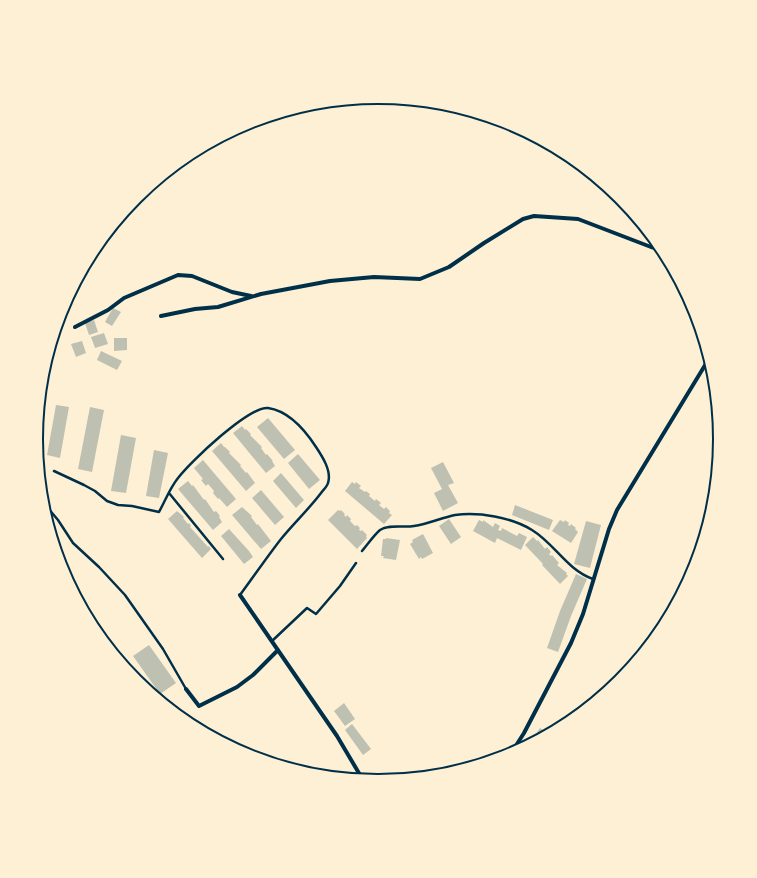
<svg xmlns="http://www.w3.org/2000/svg" width="757" height="878" font-family="'Work Sans',sans-serif">
  <style>
    .building { fill: #bec0b2 }
    .lines { fill: none; stroke-linecap: round; stroke-linejoin: round }
    .service { stroke: #003049; stroke-width: 2.5 }
    .minor { stroke: #003049; stroke-width: 4 }
    .rim { fill: none; stroke: #003049; stroke-width: 2 }
  </style>
  <rect width="100%" height="100%" fill="#fdf0d5"/>
  <path class="building" d="M113 308 121 312 112 326 105 322Z
    M94 320 98 332 89 335 85 323Z
    M104 333 108 344 95 348 91 337Z
    M114 338H127V350L114 351Z
    M82 341 86 353 76 357 71 344Z
    M101 351 122 361 117 370 97 360Z
    M56 405 69 407 60 458 47 455Z
    M90 407 104 410 92 472 78 469Z
    M268 418 295 450 284 459 257 427Z
    M242 426 245 430 246 429 251 434 250 435 262 447 261 448 266 455 267 454 273 461H272L275 466 266 473 233 433Z
    M121 435 136 438 126 493 111 491Z
    M221 443 224 447H225L230 452 229 453 241 465 240 466 246 473 247 472 255 483 246 491 212 451Z
    M154 450 168 453 159 498 146 496Z
    M298 454 320 480 309 489 288 463Z
    M203 460 236 499 227 507 219 498 218 499 213 493 214 491 208 484 206 486 201 480 203 479 194 468Z
    M443 462 454 483 448 485 458 503 443 511 434 493 442 489 431 468Z
    M281 473 304 500 296 508 273 481Z
    M188 481 192 486 193 485 204 500 205 499 214 512 216 511 220 516 219 517 222 522 213 530 178 489Z
    M352 482 355 484 356 482 361 486 359 488 365 492 366 491 370 494 369 496 375 501 376 499 381 503 379 505 384 509 386 507 390 511 389 513 392 515 384 524 345 491Z
    M261 490 284 517 275 525 252 498Z
    M515 505 553 520 549 530 512 515Z
    M242 507 252 516 251 517 257 525 258 524 271 541 261 549 232 515Z
    M338 510 340 511 341 510 345 514 344 515 346 517 347 515 351 519 350 521 355 526 357 525 360 528 359 530 361 531 362 530 367 535 366 536 367 538 357 549 328 520Z
    M177 511 184 517 183 518 188 524 189 523 191 526 190 527 208 547 209 546 211 549 202 558 168 519Z
    M449 519 461 537 451 544 439 526Z
    M479 520 483 522V520L493 527 495 523 500 526 498 530 501 531 502 528 517 536 519 533 527 537 521 550 497 538 495 543 473 531Z
    M560 520 564 522 565 520 569 523 568 525 570 526 571 524 576 528 575 529 578 532 571 543 552 531Z
    M586 521 601 525 590 568 574 564Z
    M229 529 249 551 253 557 244 564 221 536Z
    M423 534 433 553 422 559 421 557 419 559 410 544 413 542 412 540Z
    M533 537 537 541 538 540 545 549 547 547 551 552 549 554 551 556 552 555 559 563 557 565 567 573 566 574 568 576 560 584 542 565 543 564 525 545Z
    M386 538 400 540 396 560 383 558 384 556H381L383 539H386Z
    M576 574 587 579 571 616 558 652 547 648 560 611Z
    M149 645 176 683 160 694 133 656Z
    M344 703 355 719 345 726 334 711Z
    M352 724 371 749 363 755 345 730Z
    M540 728 549 734 538 740 533 738Z"/>
  <g class="lines">
    <path class="service" d="M54 471 84 485 95 491 107 501 118 505 132 506 159 512C165 501 170 488 178 478 190 462 249 406 268 408 289 411 305 430 316 447 322 456 332 471 328 483 327 487 323 490 321 493 309 509 294 523 281 539 267 557 254 576 240 595
      M169 493 223 559
      M42 501 58 520 73 543 99 567 125 595 163 649 186 689
      M362 551C368 544 374 535 380 530 389 524 404 528 414 526 428 524 441 518 455 515 479 512 511 517 532 530 555 544 567 570 593 579
      M272 641 307 608 316 614 340 586 356 563"/>
    <path class="minor" d="M161 316 195 309 218 307 261 294 330 281 374 277 420 279 449 267 484 243 523 219 534 216 578 219 651 247 664 250
      M75 327 108 310 124 298 178 275 192 276 232 292 251 296
      M240 595 337 736 363 780
      M186 689 199 706 237 687 253 675 278 650
      M510 755 524 733 571 643 583 614 609 529 617 510 710 357"/>
  </g>
  <path d="M0 0H757V878H0ZM43 439a335 335 0 1 1 670 0a335 335 0 1 1-670 0Z" fill="#fdf0d5" fill-rule="evenodd"/>
  <path class="rim" d="M43 439a335 335 0 1 1 670 0a335 335 0 1 1-670 0Z"/>
</svg>
